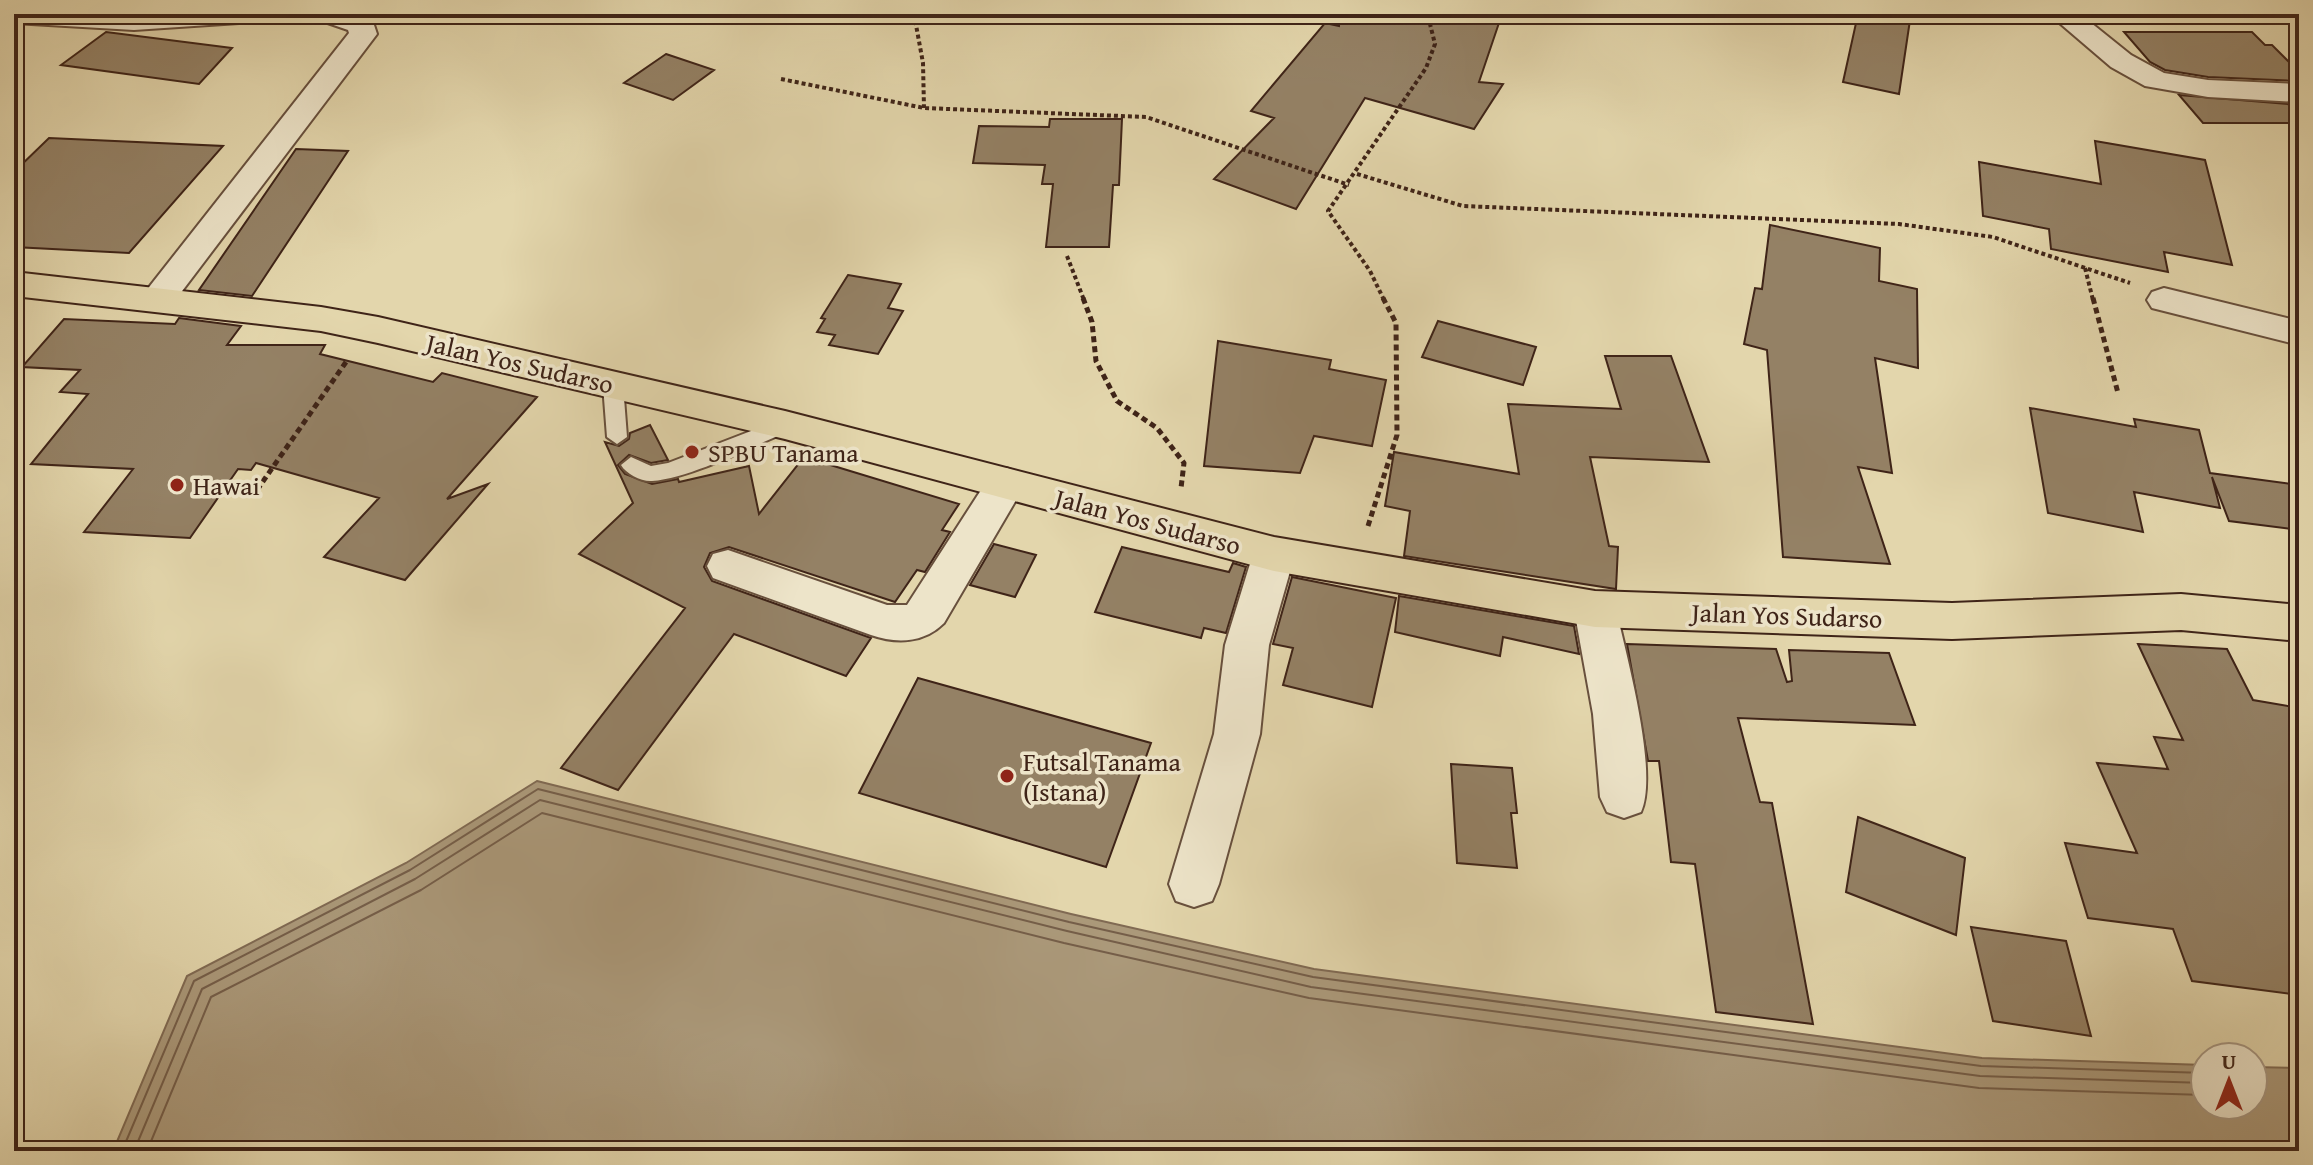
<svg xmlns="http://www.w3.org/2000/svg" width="2313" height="1165" font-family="'Gentium Book Plus',serif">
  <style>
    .water { fill: #ab997a; stroke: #806a53; stroke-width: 2 }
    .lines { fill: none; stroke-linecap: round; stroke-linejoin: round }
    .shore { stroke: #755e49; stroke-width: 2 }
    .building { fill: #948165; stroke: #3f2418; stroke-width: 2 }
    .service-casing { stroke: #68503d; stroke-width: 4 }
    .minor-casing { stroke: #68503d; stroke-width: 4 }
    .primary-casing { stroke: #3f2418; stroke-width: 4 }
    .path-far1 { stroke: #3f2418; stroke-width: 4; stroke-dasharray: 4 3; stroke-linecap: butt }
    .path { stroke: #3f2418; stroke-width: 5; stroke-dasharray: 6 4; stroke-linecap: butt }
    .service { fill: #ede4c9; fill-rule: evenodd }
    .minor { fill: #ede4c9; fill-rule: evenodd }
    .primary { fill: #e3d6ac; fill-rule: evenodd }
    .poi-dot { fill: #8f2418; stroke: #ede4c9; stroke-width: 3 }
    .labels { text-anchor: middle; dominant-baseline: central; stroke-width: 7; stroke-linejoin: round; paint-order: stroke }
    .street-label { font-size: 26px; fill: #3f2418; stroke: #ede4c9 }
    .poi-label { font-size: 26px; fill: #3f2418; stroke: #ede4c9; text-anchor: start }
  </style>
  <rect width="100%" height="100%" fill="#e3d6ac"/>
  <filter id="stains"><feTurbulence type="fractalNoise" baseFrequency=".0025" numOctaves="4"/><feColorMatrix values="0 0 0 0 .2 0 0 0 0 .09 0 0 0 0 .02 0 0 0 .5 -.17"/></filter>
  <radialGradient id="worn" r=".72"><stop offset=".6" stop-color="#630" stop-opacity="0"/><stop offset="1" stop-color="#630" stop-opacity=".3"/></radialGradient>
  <path class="water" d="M537 781 1071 914 1314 969 1982 1058 2205 1065V1105H2253V1067L2299 1068V1151H113L187 976 406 863Z"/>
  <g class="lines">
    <path class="shore" d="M122 1151 194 981 410 870 538 789 1069 922 1313 977 1981 1066 2205 1073
      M134 1151 202 989 415 879 540 800 1067 931 1311 987 1980 1076 2205 1083
      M147 1151 211 997 421 890 542 813 1064 943 1309 998 1979 1088 2205 1095"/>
  </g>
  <path class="building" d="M1340 14H1502L1479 82 1503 84 1474 129 1365 98 1296 209 1214 179 1274 118 1251 111 1325 23 1339 26Z
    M1858 14 1910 20 1899 94 1843 82Z
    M106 32 232 48 199 84 61 65Z
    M2124 32H2252L2265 45H2272L2299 72V81L2208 77 2165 70 2150 62Z
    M666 54 714 70 673 100 624 83Z
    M2179 95 2299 105V123H2203Z
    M1050 119H1122L1119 185H1113L1109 247H1046L1053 184H1042L1045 165 973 163 979 126 1049 127Z
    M49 138 223 146 129 253 14 247V172Z
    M2095 141 2205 160 2232 265 2164 252 2168 272 2051 249 2049 229 1983 216 1979 162 2101 184Z
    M296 149 348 151 252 296 199 290Z
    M1770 225 1880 248 1879 281 1917 289 1918 368 1875 358 1892 473 1858 467 1890 564 1783 557 1767 350 1744 344 1755 288 1762 289Z
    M848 275 901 284 888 308 903 311 878 354 829 345 835 335 817 332 825 319 821 318Z
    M179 318 241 326 227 345H325L320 354 433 382 442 373 537 397 447 499 488 484 405 580 324 557 379 498 256 463 251 470 238 469 190 538 84 532 133 469 31 464 88 394 60 392 80 370 22 367 64 319 175 324Z
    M1438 321 1536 347 1523 385 1422 357Z
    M1218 341 1331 360 1329 369 1386 380 1372 446 1314 436 1300 473 1204 466Z
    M1605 356H1671L1709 462 1590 457 1609 546 1618 547 1616 589 1404 556 1410 511 1385 506 1394 452 1519 474 1508 404 1621 409Z
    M2030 408 2136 427 2134 419 2199 430 2210 473 2299 485V530L2229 521 2212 477 2220 508 2134 492 2143 532 2048 513Z
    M650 425 668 460 651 463 629 455 618 465 625 474 652 484 678 479 679 482 749 466 759 514 804 457 959 504 942 530 950 532 925 572 917 570 895 602 729 547 710 553 704 567 712 581 871 638 846 676 734 634 618 790 561 768 685 608 579 554 633 503 605 442 619 446 629 439 630 433Z
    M994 544 1036 555 1015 597 970 585Z
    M1122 547 1229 572 1233 563 1246 567 1226 633 1204 628 1201 638 1095 612Z
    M1292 577 1396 598 1372 707 1283 685 1293 648 1273 644Z
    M1399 596 1574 626 1579 654 1503 637 1500 656 1395 632Z
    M1627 644 1776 649 1787 682 1792 681 1789 650 1889 653 1915 725 1738 718 1760 802 1772 803 1813 1024 1716 1012 1695 864 1671 862 1659 761H1648Z
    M2138 644 2227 649 2253 700 2299 708V995L2192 981 2173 929 2088 918 2065 843 2137 853 2097 763 2168 769 2154 737 2183 740Z
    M918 678 1151 743 1106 867 859 793Z
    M1451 764 1512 768 1517 813H1511L1517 868 1457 863Z
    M1858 817 1965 858 1956 935 1846 892Z
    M1971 927 2066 941 2091 1036 1993 1021Z"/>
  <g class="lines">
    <g class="service-casing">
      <path id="service" d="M613 378 623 385 627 437 617 444 607 437 603 385Z
        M785 418 795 425 792 430C754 445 692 478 652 481 642 482 626 474 621 465L631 457 651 466 668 463Z"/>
    </g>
    <g class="minor-casing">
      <path id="minor" d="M14 14H268L264 20 254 22 134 30 14 23Z
        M315 14H357L372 19 377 34 170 307 158 311 146 307 141 299 146 291 349 33 348 30 319 20Z
        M2049 14H2080L2131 55 2164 73 2208 80 2299 84V102L2208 97 2145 86 2111 67Z
        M2164 288 2299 321V345L2152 308 2147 300 2152 292Z
        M1006 468 1020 473 1026 483 944 623C924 643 897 644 871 635L713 578 707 566 713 554 728 550 887 605H907L992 473Z
        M1274 538 1289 543 1295 554 1269 645 1260 734 1219 884 1212 901 1194 907 1176 901 1169 884 1214 734 1225 645 1253 554 1259 543Z
        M1595 592 1610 597 1616 609C1626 655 1659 772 1641 812L1624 818 1607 812 1600 797 1593 714 1574 609 1580 597Z"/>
    </g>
    <g class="primary-casing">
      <path id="primary" d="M14 272 321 307 378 317 785 411 1274 537 1595 591 1952 603 2181 594 2299 605V641L2181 630 1952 639 1595 627 1274 571 785 439 378 343 321 331 14 296Z"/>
    </g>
    <path class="path-far1" d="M914 14 923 63 924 108
      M781 79 924 108 1146 117 1349 185
      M1357 174 1463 206 1899 224 1993 237 2130 283
      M1067 256 1084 300
      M2085 268 2093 300
      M1384 300 1370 271 1328 211 1426 68 1435 44 1428 16 1424 14"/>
    <path class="path" d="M1083 298 1092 322 1096 361 1117 401 1157 428 1184 463 1181 488
      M2093 298 2118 393
      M257 490 346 362
      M1368 526 1397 435 1396 323 1383 298"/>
    <use href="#service" class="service"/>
    <use href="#minor" class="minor"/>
    <use href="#primary" class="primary"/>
  </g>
  <g class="poi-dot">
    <circle cx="692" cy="452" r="8"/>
    <circle cx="177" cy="485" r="8"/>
    <circle cx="1007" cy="776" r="8"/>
  </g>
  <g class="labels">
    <g class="street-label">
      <text transform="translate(520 363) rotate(13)">Jalan Yos Sudarso</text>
      <text transform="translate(1148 521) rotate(15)">Jalan Yos Sudarso</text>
      <text transform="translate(1787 615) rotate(2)">Jalan Yos Sudarso</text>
    </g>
    <g class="poi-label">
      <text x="708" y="452">SPBU Tanama</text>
      <text x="193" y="485">Hawai</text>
      <text x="1023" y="761">Futsal Tanama<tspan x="1023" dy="30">(Istana)</tspan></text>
    </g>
  </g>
  <rect width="2313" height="1165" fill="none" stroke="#e3d6ac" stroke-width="48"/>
  <rect x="16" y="16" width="2281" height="1133" fill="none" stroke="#3f2418" stroke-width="4"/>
  <rect x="24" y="24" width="2265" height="1117" fill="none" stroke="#3f2418" stroke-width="2"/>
  <g transform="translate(2229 1081)"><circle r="38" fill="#ede4c9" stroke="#a79782" stroke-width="2"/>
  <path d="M0-6L14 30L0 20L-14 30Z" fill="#8f2418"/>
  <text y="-12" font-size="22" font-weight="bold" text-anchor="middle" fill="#3f2418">U</text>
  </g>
  <rect width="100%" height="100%" filter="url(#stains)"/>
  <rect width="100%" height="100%" fill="url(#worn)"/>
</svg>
